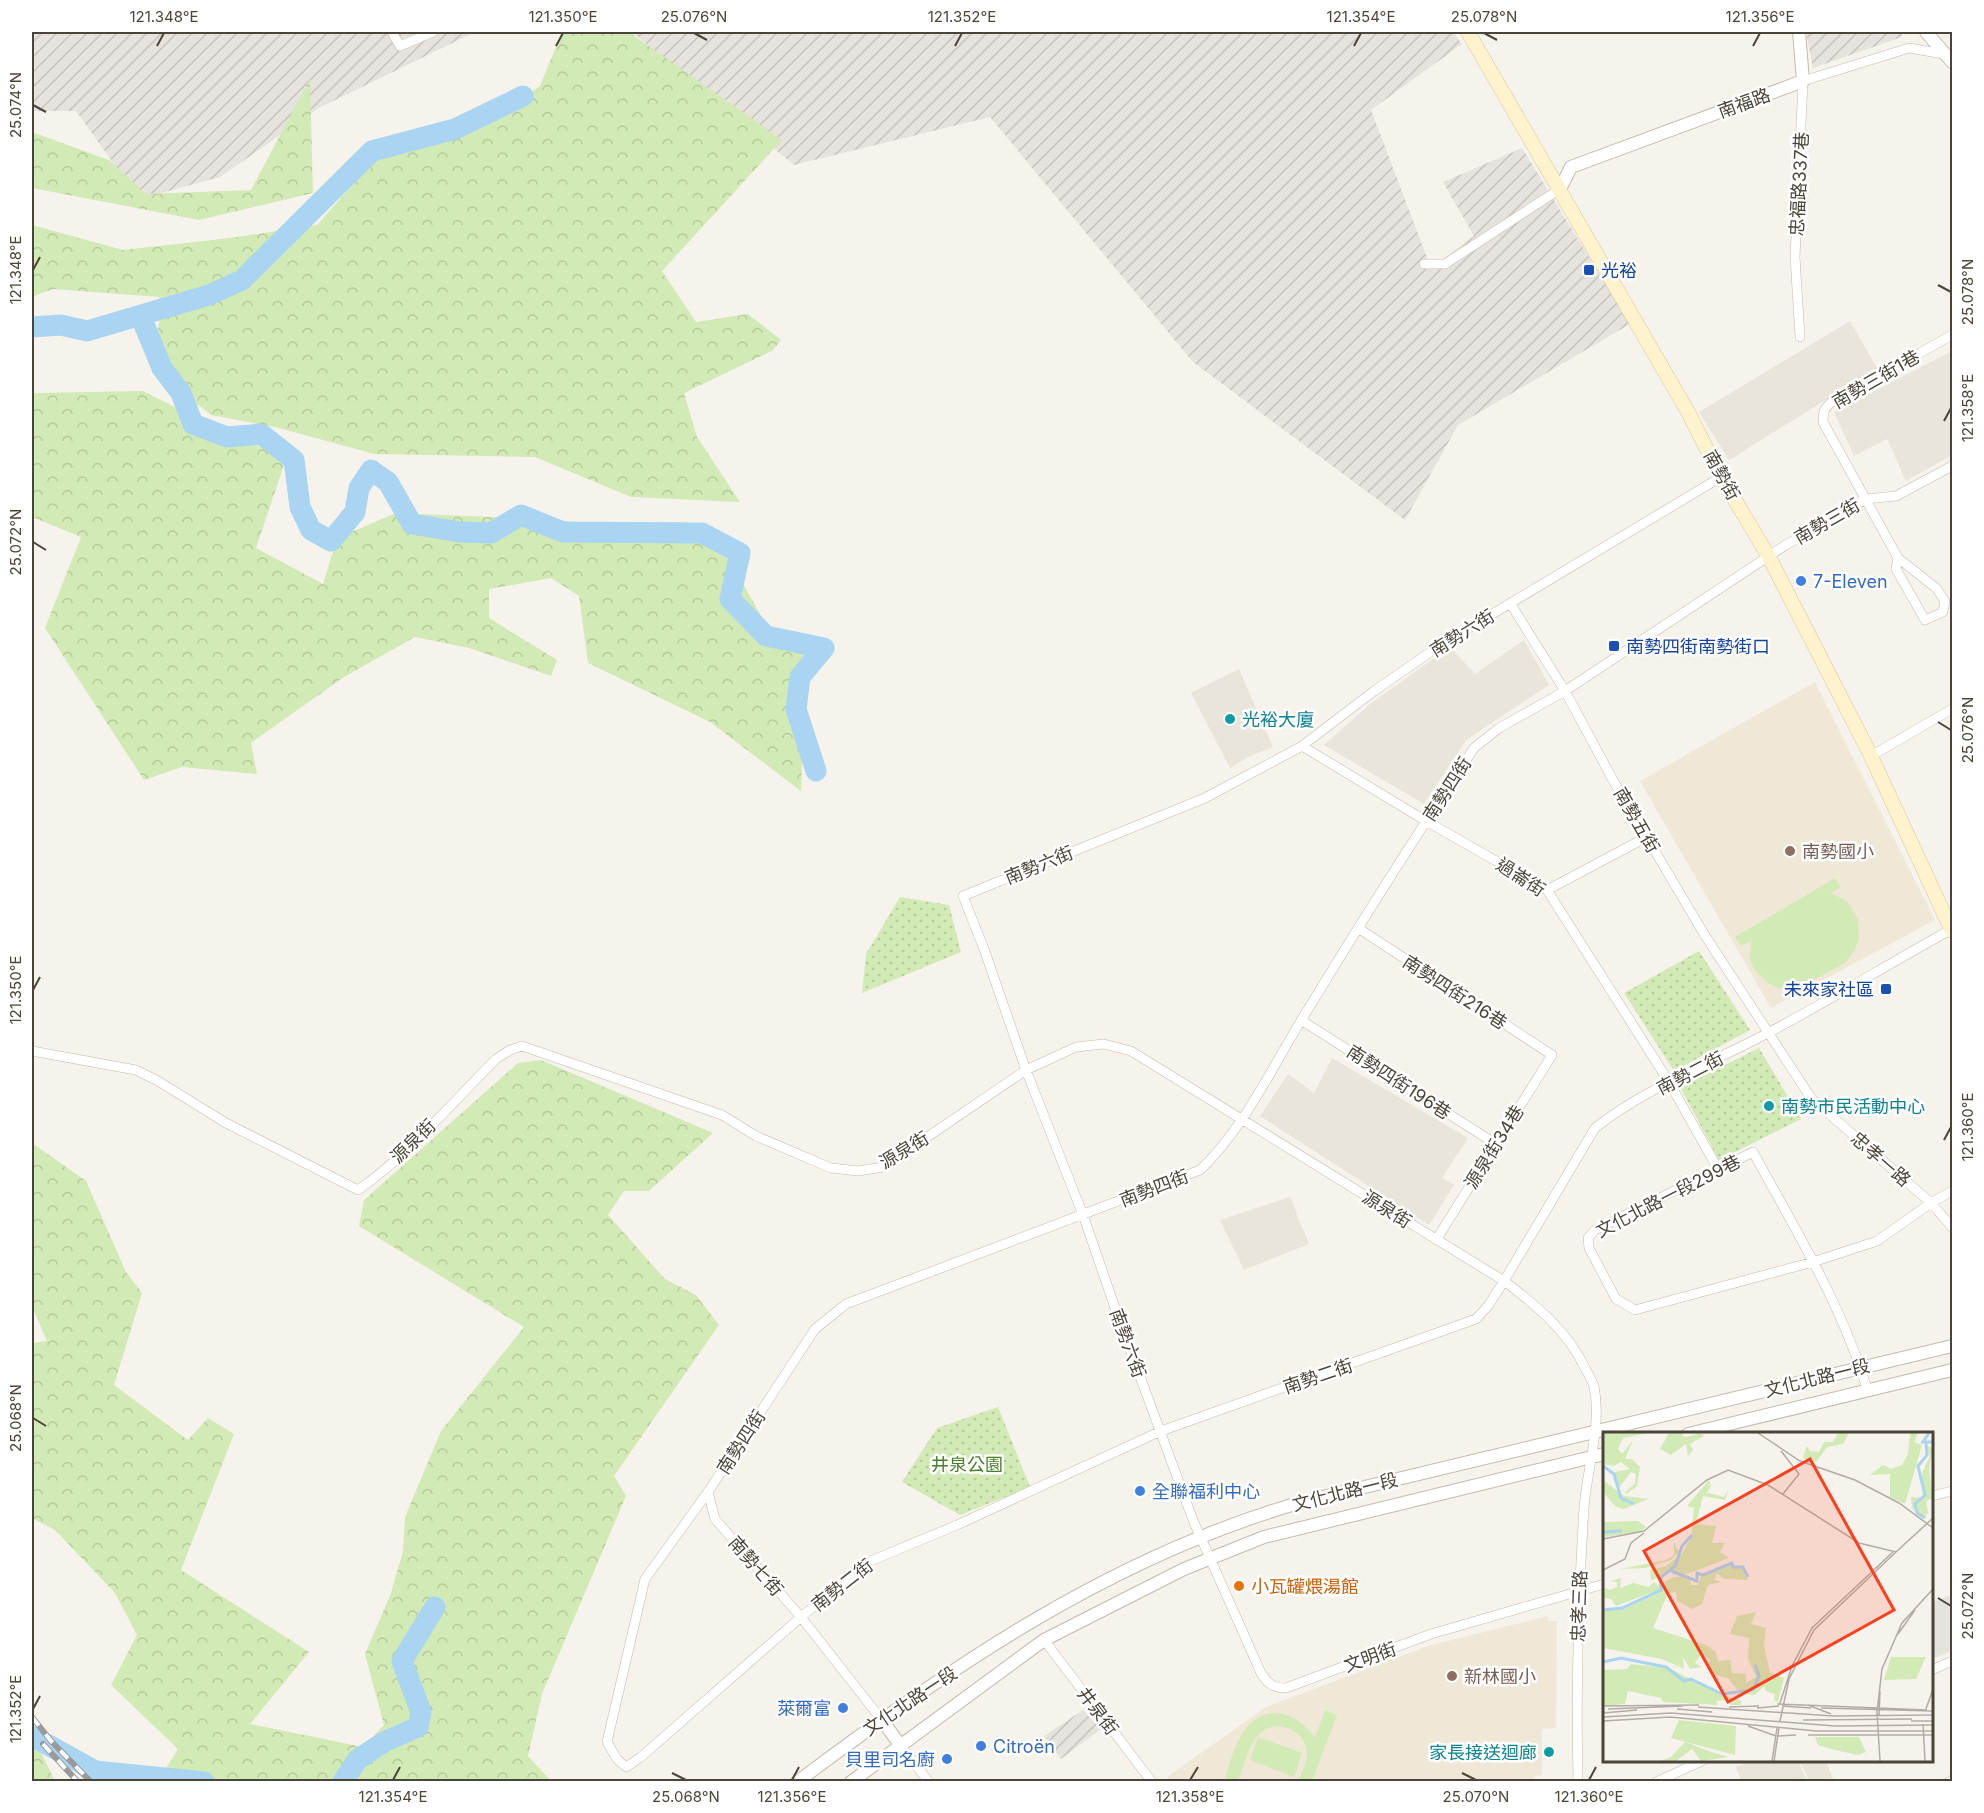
<svg xmlns="http://www.w3.org/2000/svg" width="1984" height="1813" font-family="Inter,'Noto Sans TC',sans-serif">
  <style>
    .residential { fill: #eae5da }
    .industrial { fill: url(#industrial-furrows) }
    .education { fill: #efe8d6 }
    .green { fill: url(#green-dots) }
    .forest { fill: url(#forest-crowns) }
    .pitch { fill: #d2eab5 }
    .parking { fill: #e5e3e0 }
    .lines { fill: none; stroke-linecap: round; stroke-linejoin: round }
    .river { stroke: #a9d4f2; stroke-width: 21 }
    .minor-casing { stroke: #c2bbae; stroke-width: 10 }
    .tertiary-casing { stroke: #c2bbae; stroke-width: 14 }
    .secondary-casing { stroke: #d6c79b; stroke-width: 15 }
    .minor { stroke: #fff; stroke-width: 9 }
    .tertiary { stroke: #fff; stroke-width: 12 }
    .secondary { stroke: #fff3cd; stroke-width: 14 }
    .rail-casing { stroke: #9a9a9a; stroke-width: 6 }
    .rail { stroke: #fff; stroke-width: 4; stroke-dasharray: 11; stroke-linecap: butt }
    .ticks { fill: none; stroke: #4b4439; stroke-width: 2 }
    .transit-dot { fill: #1a4fb4; stroke: #fff; stroke-width: 2 }
    .shop-dot { fill: #3f7fe0; stroke: #fff; stroke-width: 2 }
    .culture-dot { fill: #0f9aa8; stroke: #fff; stroke-width: 2 }
    .education-dot { fill: #8d6e63; stroke: #fff; stroke-width: 2 }
    .food-dot { fill: #e8710a; stroke: #fff; stroke-width: 2 }
    .labels { text-anchor: middle; dominant-baseline: central; stroke-width: 5; stroke-linejoin: round; paint-order: stroke }
    .street-label { font-size: 18px; fill: #4b4439; stroke: #fff }
    .transit-label { font-size: 18px; fill: #164399; stroke: #fff; text-anchor: start }
    .shop-label { font-size: 18px; fill: #366cbe; stroke: #fff; text-anchor: start }
    .culture-label { font-size: 18px; fill: #0d838f; stroke: #fff; text-anchor: start }
    .education-label { font-size: 18px; fill: #785e54; stroke: #fff; text-anchor: start }
    .park-label { font-size: 18px; fill: #4a7f2a; stroke: #fff }
    .food-label { font-size: 18px; fill: #c56008; stroke: #fff; text-anchor: start }
    .inset-river { fill: none; stroke: #a9d4f2; stroke-width: 3 }
    .inset-road { fill: none; stroke: #b2ada4; stroke-width: 1.5 }
    .view { fill: #fc3f1d; fill-opacity: 0.15; stroke: #fc3f1d; stroke-width: 3 }
    .inset-edge { fill: none; stroke: #4b4439; stroke-width: 3 }
    .neatline { fill: none; stroke: #4b4439; stroke-width: 2 }
    .ticks-label { font-size: 15px; text-anchor: middle; fill: #4b4439 }
  </style>
  <defs>
    <pattern id="industrial-furrows" width="10" height="10" patternUnits="userSpaceOnUse" patternTransform="scale(1.5)"><rect width="10" height="10" fill="#e6e2dd"/><path d="M-1 1l2-2M0 10L10 0M9 11l2-2" fill="none" stroke="#c7c3be"/></pattern>
    <pattern id="green-dots" width="8" height="8" patternUnits="userSpaceOnUse" patternTransform="scale(1.5)"><rect width="8" height="8" fill="#d2eab5"/><path d="M2 2h.1M6 6h.1" fill="none" stroke="#b6ca9c" stroke-width="1.8" stroke-linecap="round"/></pattern>
    <pattern id="forest-crowns" width="20" height="18" patternUnits="userSpaceOnUse" patternTransform="scale(1.5)"><rect width="20" height="18" fill="#d2eab5"/><path d="M2 6a3 3 0 1 1 6 0M12 15a3 3 0 1 1 6 0" fill="none" stroke="#b6ca9c"/></pattern>
  </defs>
  <rect width="100%" height="100%" fill="#f6f3ec"/>
  <path class="residential" d="M1850 321 1877 368 1729 460 1699 412Z
    M1952 351V455L1906 481 1887 439 1854 456 1834 412Z
    M1524 640 1549 685 1466 740 1424 804 1324 745 1370 704 1450 647 1475 674Z
    M1239 669 1273 747 1250 756 1230 768 1191 693Z
    M1332 1058 1468 1138 1442 1178 1454 1185 1429 1225 1260 1116 1288 1074 1314 1093Z
    M1290 1197 1309 1244 1244 1270 1220 1220Z
    M1753 1760 1798 1761 1807 1781H1741L1736 1767Z
    M1800 1761H1826L1834 1781H1809Z"/>
  <path class="industrial" d="M32 32H475L319 108 220 177 139 199 76 111H32Z
    M632 32H1453L1462 44 1371 110 1431 268 1474 236 1443 182 1522 148 1630 324 1458 425 1405 520 1193 362 990 117 794 165Z
    M1806 32H1902V37L1813 68Z
    M1083 1710 1101 1729 1061 1759 1044 1736Z"/>
  <path class="education" d="M1815 682 1935 920 1771 1008 1640 781Z
    M1548 1616V1621H1557L1556 1728 1542 1729V1775L1536 1776 1532 1781 1171 1782 1167 1777 1266 1707 1428 1646Z"/>
  <path class="green" d="M900 897 949 905 961 952 862 993 866 954Z
    M1699 951 1750 1030 1674 1071 1624 993Z
    M1759 1048 1801 1119 1719 1160 1680 1087Z
    M998 1407 1030 1487 960 1515 902 1482 937 1428Z"/>
  <path class="forest" d="M562 32H629L782 140 662 271 696 322 748 314 781 340 772 351 684 393 697 437 740 502 631 497 535 457 374 454 279 428 211 415 152 368 161 309 159 297 53 289 32 297V225L123 250 230 238 317 225 378 156 489 123 540 86Z
    M310 79 313 193 199 220 32 188V132L109 160 146 194 251 190Z
    M143 391 207 423 286 459 256 548 323 584 337 538 396 513 542 519 680 531 729 559 768 628 803 642 806 680 801 791 710 722 588 663 579 596 551 578 489 589V618L557 660 551 676 469 648 415 637 344 677 251 743 257 774 182 767 144 780 45 628 81 537 32 517V393Z
    M541 1060 713 1133 649 1191H624L608 1215 665 1279 696 1295 719 1325 614 1476 626 1496 542 1694 528 1756 551 1781H158L178 1749 111 1685 137 1635 115 1593 55 1530 32 1518V1343L47 1341 32 1306V1143L86 1181 126 1272 142 1293 114 1385 188 1440 208 1418 234 1434 181 1570 309 1652 250 1724 363 1747 384 1725 365 1654 391 1593 403 1551 405 1517 441 1431 524 1327 359 1226 364 1200 518 1063Z
    M32 1734 55 1781H32Z"/>
  <path class="pitch" d="M1835 878 1840 887 1831 893 1847 901 1858 919 1859 939 1854 951 1845 963 1799 988 1789 990 1779 988 1769 984 1754 969 1750 959 1751 941 1741 946 1735 937Z
    M1325 1710 1337 1715 1312 1781H1298C1301 1773 1307 1764 1307 1754 1307 1730 1276 1717 1259 1734 1248 1745 1244 1767 1238 1781H1224C1230 1764 1235 1740 1248 1726 1271 1702 1299 1715 1315 1738Z
    M1258 1737 1302 1753 1294 1777 1250 1760Z"/>
  <path class="parking" d="M1952 1595V1651L1932 1659V1602Z"/>
  <g class="lines">
    <path class="river" d="M141 317 162 368 181 393 193 424 227 437 261 434 294 460 300 507 311 530 331 541 355 512 359 488 371 470 388 482 412 524 460 532 491 533 521 515 563 532 702 533 740 553 730 599 766 636 824 648 800 677 796 709 816 771
      M32 327 61 325 87 331 209 295 242 280 372 151 455 129 523 96
      M32 1736 95 1771 204 1782
      M343 1782 357 1760 384 1742 418 1727 421 1712 402 1661 435 1607"/>
    <g class="minor-casing">
      <path id="minor" d="M392 32 400 46 433 32
        M1424 264H1445L1560 189
        M1800 337 1795 257 1803 81 1909 48 1944 54
        M1952 466 1896 496 1866 499 1784 546 1565 691 1499 728 1474 748C1415 837 1358 927 1302 1019 1272 1068 1242 1131 1200 1170L846 1304 815 1329 708 1492 645 1579 607 1742 617 1759 626 1767 641 1757 801 1617 868 1562 957 1525 1161 1431 1476 1319 1488 1306 1504 1281 1595 1128C1644 1089 1711 1063 1766 1034 1829 1001 1890 963 1952 929
        M1898 558 1936 588 1945 601 1943 612 1925 620 1896 569 1898 558 1823 422C1823 412 1824 408 1832 402L1952 335
        M1510 603 1565 691 1614 782 1704 934 1811 1098 1931 1203 1952 1227
        M1302 746 1426 821 1547 890 1669 1082 1718 1169
        M1871 756 1952 709
        M1547 890 1647 837
        M1358 928 1552 1055 1436 1240
        M1301 1020 1496 1144
        M32 1051 136 1070 158 1081 226 1123 358 1190C408 1155 452 1103 496 1059L510 1050 522 1046 722 1115 756 1136 831 1168 858 1171 883 1167 1026 1070 1076 1047 1104 1044 1131 1051 1504 1281C1537 1306 1568 1331 1586 1370 1589 1375 1592 1381 1594 1386 1602 1426 1587 1468 1584 1508 1578 1600 1576 1690 1578 1782
        M1867 1389C1842 1305 1795 1229 1753 1152L1595 1230 1588 1238 1589 1248 1616 1299 1635 1310 1813 1262 1877 1241 1931 1203 1952 1191
        M708 1492 715 1519 801 1617 881 1719
        M1932 1496 1952 1491
        M1604 1584 1431 1634 1286 1688C1273 1688 1268 1684 1261 1673L1193 1520 1121 1325 1083 1215 1026 1070 984 949 963 896 1205 798 1302 746 1374 691 1439 646 1721 477
        M1044 1640 1152 1782
        M1932 1670 1952 1661
        M901 1746 929 1782
        M1656 1782 1704 1760
        M1949 1782 1952 1780"/>
    </g>
    <g class="tertiary-casing">
      <path id="tertiary" d="M1926 32 1952 62
        M1560 189 1571 167 1803 81 1799 32
        M1688 1434 1952 1370
        M881 1719 901 1746
        M797 1782C953 1665 1113 1556 1302 1502L1952 1346
        M851 1782 1044 1640 1184 1569 1264 1537 1604 1454"/>
    </g>
    <g class="secondary-casing">
      <path id="secondary" d="M1468 32 1688 412 1721 477 1769 557 1871 756 1952 931"/>
    </g>
    <use href="#minor" class="minor"/>
    <use href="#tertiary" class="tertiary"/>
    <use href="#secondary" class="secondary"/>
    <g class="rail-casing">
      <path id="rail" d="M32 1717 51 1741 91 1782
        M43 1744 78 1782"/>
    </g>
    <use href="#rail" class="rail"/>
  </g>
  <path class="ticks" d="M694 33 707 40M1484 33 1497 40M157 46 164 33M556 46 563 33M955 46 962 33M1354 46 1361 33M1753 46 1760 33M33 105 46 112M33 270 40 257M1938 285 1951 292M1944 421 1951 408M33 542 46 550M1938 722 1951 730M33 990 40 977M1944 1140 1951 1127M33 1418 46 1426M1938 1598 1951 1606M33 1709 40 1696M672 1773 686 1780M1462 1773 1476 1780M393 1780 400 1767M792 1780 799 1767M1190 1780 1198 1767M1589 1780 1596 1767"/>
  <g class="transit-dot">
    <rect x="1583" y="264" width="12" height="12" rx="3"/>
    <rect x="1608" y="640" width="12" height="12" rx="3"/>
    <rect x="1880" y="983" width="12" height="12" rx="3"/>
  </g>
  <g class="shop-dot">
    <circle cx="1801" cy="581" r="6"/>
    <circle cx="1140" cy="1491" r="6"/>
    <circle cx="843" cy="1708" r="6"/>
    <circle cx="981" cy="1746" r="6"/>
    <circle cx="947" cy="1759" r="6"/>
  </g>
  <g class="culture-dot">
    <circle cx="1230" cy="719" r="6"/>
    <circle cx="1769" cy="1106" r="6"/>
    <circle cx="1549" cy="1752" r="6"/>
  </g>
  <g class="education-dot">
    <circle cx="1790" cy="851" r="6"/>
    <circle cx="1452" cy="1676" r="6"/>
  </g>
  <circle class="food-dot" cx="1239" cy="1586" r="6"/>
  <g class="labels">
    <g class="street-label">
      <text transform="translate(1744 103) rotate(-20)">南福路</text>
      <text transform="translate(1799 184) rotate(-87)">忠福路337巷</text>
      <text transform="translate(1876 379) rotate(-30)">南勢三街1巷</text>
      <text transform="translate(1722 475) rotate(61)">南勢街</text>
      <text transform="translate(1827 521) rotate(-30)">南勢三街</text>
      <text transform="translate(1462 633) rotate(-32)">南勢六街</text>
      <text transform="translate(1447 789) rotate(-57)">南勢四街</text>
      <text transform="translate(1637 820) rotate(60)">南勢五街</text>
      <text transform="translate(1039 865) rotate(-22)">南勢六街</text>
      <text transform="translate(1521 877) rotate(33)">過崙街</text>
      <text transform="translate(1455 992) rotate(33)">南勢四街216巷</text>
      <text transform="translate(1690 1073) rotate(-27)">南勢二街</text>
      <text transform="translate(1399 1082) rotate(33)">南勢四街196巷</text>
      <text transform="translate(413 1141) rotate(-44)">源泉街</text>
      <text transform="translate(1494 1147) rotate(-58)">源泉街34巷</text>
      <text transform="translate(904 1150) rotate(-31)">源泉街</text>
      <text transform="translate(1881 1159) rotate(41)">忠孝一路</text>
      <text transform="translate(1154 1188) rotate(-21)">南勢四街</text>
      <text transform="translate(1668 1196) rotate(-27)">文化北路一段299巷</text>
      <text transform="translate(1387 1209) rotate(32)">源泉街</text>
      <text transform="translate(1128 1343) rotate(70)">南勢六街</text>
      <text transform="translate(1318 1376) rotate(-19)">南勢二街</text>
      <text transform="translate(1817 1378) rotate(-14)">文化北路一段</text>
      <text transform="translate(741 1442) rotate(-57)">南勢四街</text>
      <text transform="translate(1345 1492) rotate(-14)">文化北路一段</text>
      <text transform="translate(756 1566) rotate(49)">南勢七街</text>
      <text transform="translate(842 1585) rotate(-38)">南勢二街</text>
      <text transform="translate(1579 1606) rotate(-88)">忠孝三路</text>
      <text transform="translate(1370 1657) rotate(-20)">文明街</text>
      <text transform="translate(910 1701) rotate(-34)">文化北路一段</text>
      <text transform="translate(1098 1711) rotate(53)">井泉街</text>
    </g>
    <g class="transit-label">
      <text x="1601" y="270">光裕</text>
      <text x="1626" y="646">南勢四街南勢街口</text>
      <text x="1874" y="989" text-anchor="end">未來家社區</text>
    </g>
    <g class="shop-label">
      <text x="1813" y="581">7-Eleven</text>
      <text x="1152" y="1491">全聯福利中心</text>
      <text x="831" y="1708" text-anchor="end">萊爾富</text>
      <text x="993" y="1746">Citroën</text>
      <text x="935" y="1759" text-anchor="end">貝里司名廚</text>
    </g>
    <g class="culture-label">
      <text x="1242" y="719">光裕大廈</text>
      <text x="1781" y="1106">南勢市民活動中心</text>
      <text x="1537" y="1752" text-anchor="end">家長接送迴廊</text>
    </g>
    <g class="education-label">
      <text x="1802" y="851">南勢國小</text>
      <text x="1464" y="1676">新林國小</text>
    </g>
    <g class="park-label">
      <text x="967" y="1464">井泉公園</text>
    </g>
    <g class="food-label">
      <text x="1251" y="1586">小瓦罐煨湯館</text>
    </g>
  </g>
  <g transform="translate(1603 1432)">
    <rect width="330" height="330" fill="#f6f3ec"/>
    <path d="M288 225H323L313 247 281 248ZM76 288 133 294 132 323 68 306ZM212 305H256L263 320 255 323 232 318 215 313Z" fill="#d2eab5"/>
    <path d="M0 1H45L20 6 15 17 19 22 30 8 22 27H29L37 35 34 54 25 61H21L32 52 33 42 28 40 15 57 12 40 27 37 18 30 11 34 0 32ZM66 1H80L79 4 84 5 97 1 101 4 87 12 90 18 85 24 83 12 68 23 57 17ZM235 1H246L240 12 224 15 213 30 200 26 204 14 207 19 216 20 221 10H230ZM307 1H315L311 10 319 13 302 72 287 65V42L267 43 280 33 288 37 299 33 305 22ZM322 13 330 16 326 38 330 66 323 69 325 81 320 86 309 76 308 65 320 66 319 41 327 24ZM0 48 21 64 46 67 20 77 12 74 0 60ZM106 48 108 54 103 62 106 61 121 65 126 57 122 68 100 64 93 92 113 94 109 111H122L117 120 126 126 78 144 71 142 68 136 48 149 47 138 63 134 78 123 88 106 91 76 84 74ZM35 89 43 95 37 100 0 105V90ZM71 111 76 120 68 128 42 136 17 137 63 128 71 123ZM123 132 138 135 145 148 121 147 114 142 111 148 119 150 105 153 99 172 89 177 74 169 73 160 65 161 50 196 103 213 113 220 115 229 127 228 129 241 143 242V251L153 245 145 227 146 206 127 202 134 184 153 180 148 192 163 196 161 213 167 241 181 246 175 270 171 269 172 262 163 259 161 254 152 263 137 261 125 246 107 242 104 231 107 228 98 222 92 231 99 235 87 237 80 225 81 237 59 227 0 216V179L21 176 56 161 61 150 71 145 86 144 88 153H95L98 143ZM18 146 17 156 30 151 46 155 51 150 58 157 13 174 8 167 0 166V155L7 158 14 155V150L8 149ZM28 232 66 236 118 263 138 268V273H128L123 268 113 269 115 273 60 270 58 266 25 259 22 272 0 274V238L24 237ZM82 310 114 322 126 325 98 329 89 317 73 329H57L68 325Z" fill="#d2eab5"/>
    <path d="M79 289 115 299 109 315 74 305Z" fill="#d2eab5"/>
    <path class="inset-river" d="M326 1 320 10H330M0 34 11 42 18 66 31 72M322 86 314 81 312 72 322 63 315 34 324 23 323 11M0 100 19 99M68 139 94 149V141L100 143 129 131 130 135H140L145 145M0 178 19 176 58 158 57 146 72 134 79 114 89 103M0 230 18 226 63 235 81 249 88 247 119 262 150 258 156 244 152 233"/>
    <path class="inset-road" d="M155 1 197 29 252 48 296 71 330 96M178 19 196 42 180 62M0 107 41 99 104 48 125 38 165 53 256 111 293 120 330 86M0 138 22 127 28 111 41 101M295 202 312 178M177 271 189 234 209 196 290 120M174 272 324 278M205 273 228 282M0 274 96 273M179 274 208 276M95 275 230 284 330 283M126 275 156 274M154 276 176 274M218 276 330 279M5 277 80 274M74 277 109 280M323 277 330 257M0 281 34 278M276 283 277 259M0 285 68 281 232 294 330 293M200 288 309 287M0 289 67 285 213 299H330M177 289 186 247 211 198 293 120M308 289H330M320 292 322 329M145 294 173 304M205 303H330M175 304 193 303M169 329 174 296M171 329 176 296M277 329 274 280 279 237 299 191 330 157"/>
    <path class="view" d="M207 27 291 178 125 270 41 119Z"/>
    <rect width="330" height="330" class="inset-edge"/>
  </g>
  <rect width="1984" height="1813" fill="none" stroke="#ffffff" stroke-width="66"/>
  <rect x="33" y="33" width="1918" height="1747" class="neatline"/>
  <g class="ticks-label">
    <text x="164" y="22">121.348°E</text>
    <text x="563" y="22">121.350°E</text>
    <text x="694" y="22">25.076°N</text>
    <text x="962" y="22">121.352°E</text>
    <text x="1361" y="22">121.354°E</text>
    <text x="1484" y="22">25.078°N</text>
    <text x="1760" y="22">121.356°E</text>
    <text transform="translate(16 105) rotate(-90)" y="5">25.074°N</text>
    <text transform="translate(16 270) rotate(-90)" y="5">121.348°E</text>
    <text transform="translate(1968 292) rotate(-90)" y="5">25.078°N</text>
    <text transform="translate(1968 408) rotate(-90)" y="5">121.358°E</text>
    <text transform="translate(16 542) rotate(-90)" y="5">25.072°N</text>
    <text transform="translate(1968 730) rotate(-90)" y="5">25.076°N</text>
    <text transform="translate(16 990) rotate(-90)" y="5">121.350°E</text>
    <text transform="translate(1968 1127) rotate(-90)" y="5">121.360°E</text>
    <text transform="translate(16 1418) rotate(-90)" y="5">25.068°N</text>
    <text transform="translate(1968 1606) rotate(-90)" y="5">25.072°N</text>
    <text transform="translate(16 1709) rotate(-90)" y="5">121.352°E</text>
    <text x="393" y="1802">121.354°E</text>
    <text x="686" y="1802">25.068°N</text>
    <text x="792" y="1802">121.356°E</text>
    <text x="1190" y="1802">121.358°E</text>
    <text x="1476" y="1802">25.070°N</text>
    <text x="1589" y="1802">121.360°E</text>
  </g>
</svg>
